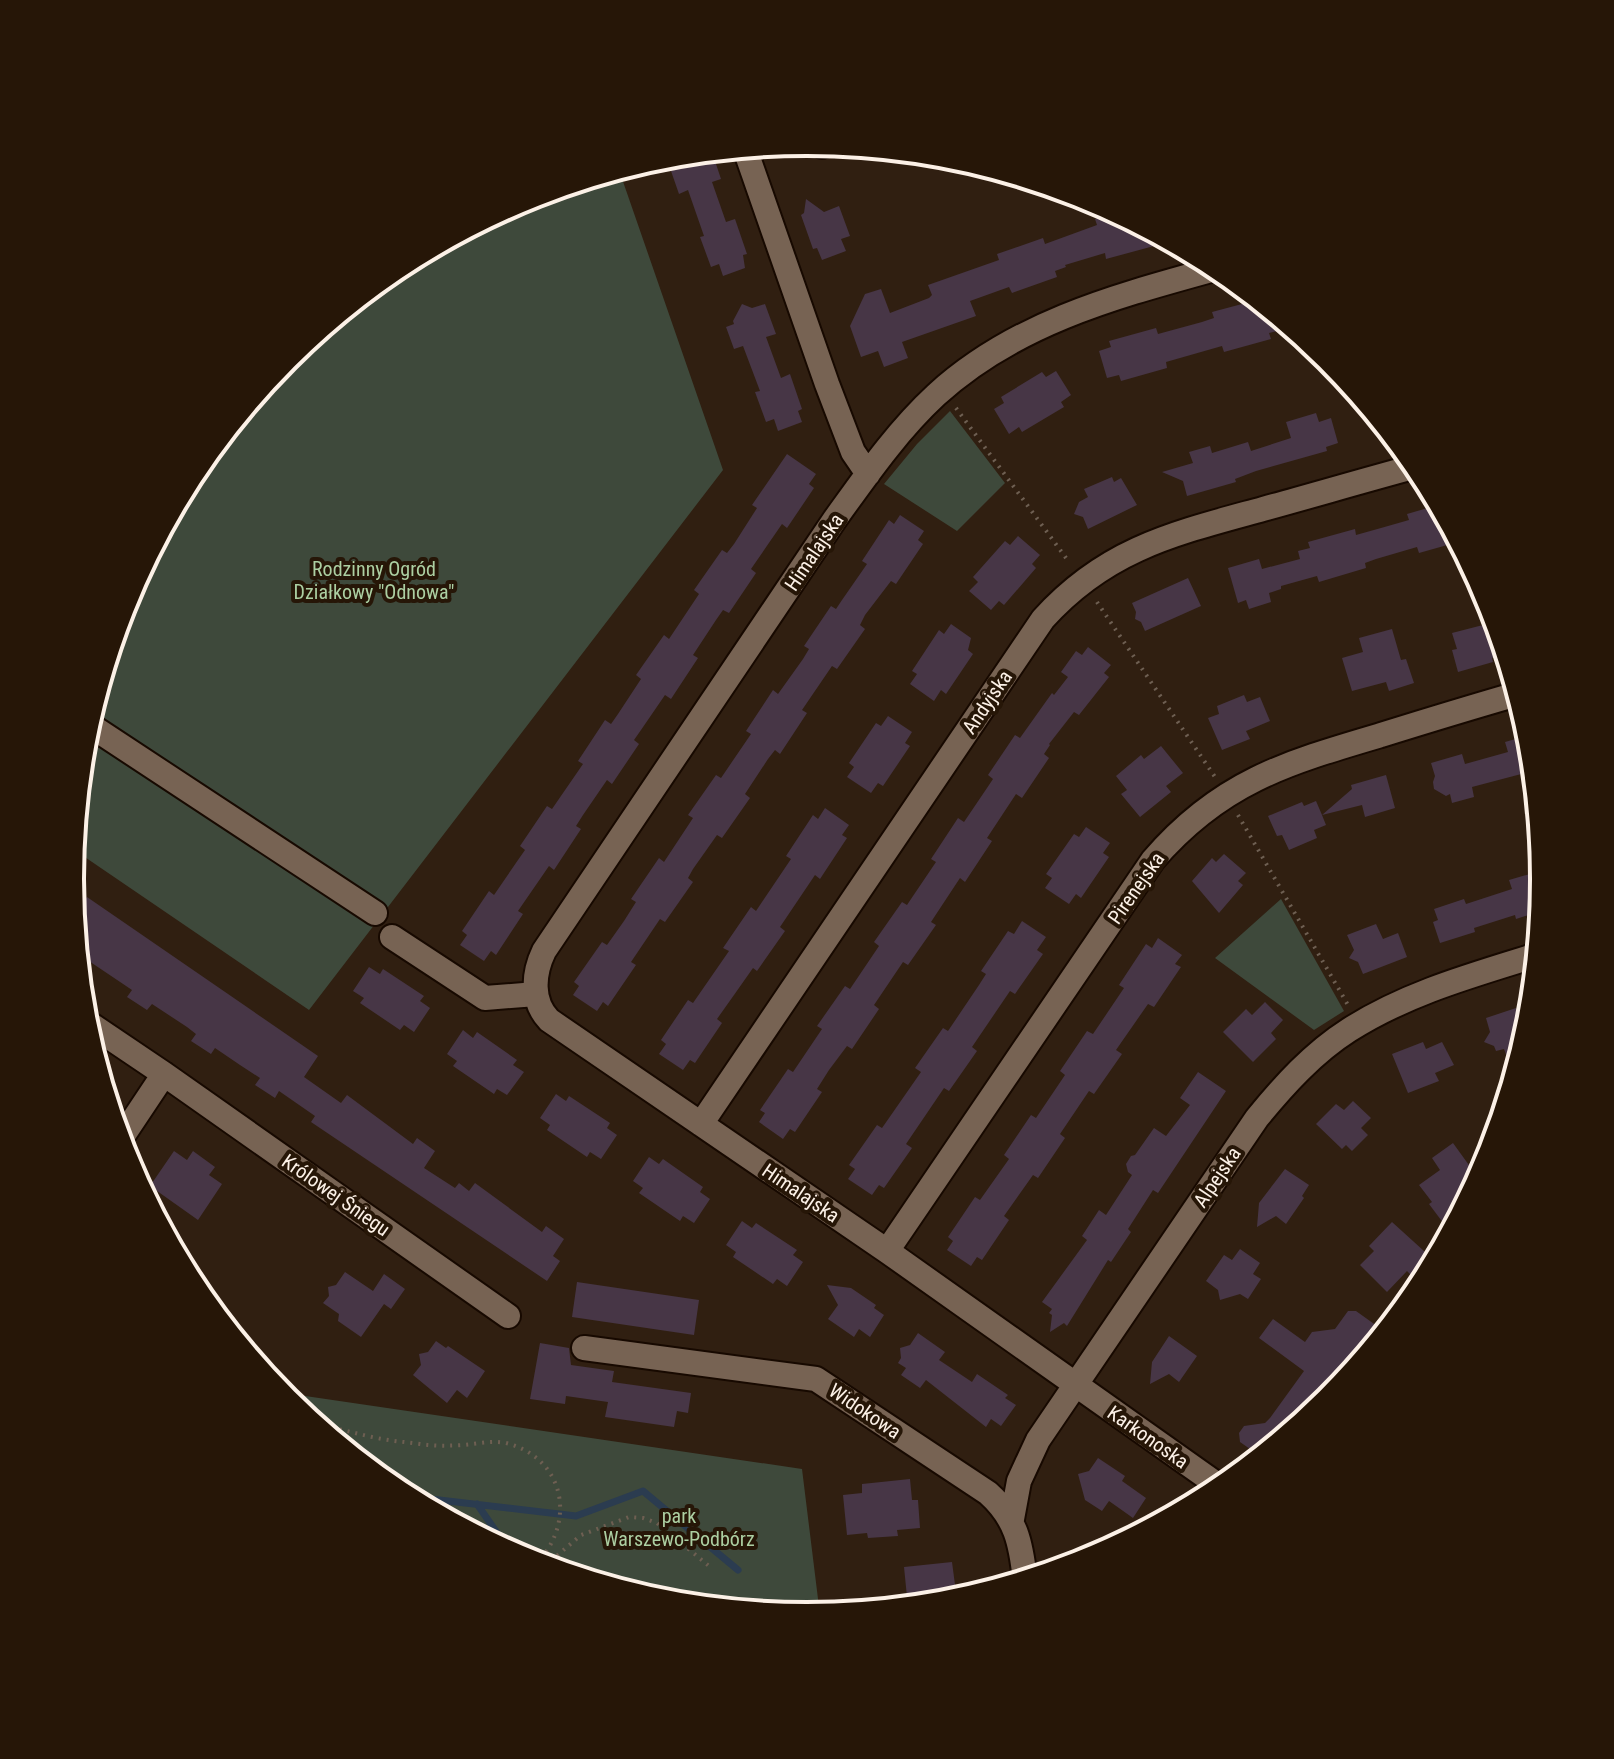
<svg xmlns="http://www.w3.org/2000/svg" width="1614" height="1759" font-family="'Roboto Condensed',sans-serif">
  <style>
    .green { fill: #3e493b }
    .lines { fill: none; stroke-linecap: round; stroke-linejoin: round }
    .stream { stroke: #2b3c50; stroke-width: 7 }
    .building { fill: #473646 }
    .minor-casing { stroke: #170900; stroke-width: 28 }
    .path { stroke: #6e5f52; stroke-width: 4; stroke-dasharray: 2 6; stroke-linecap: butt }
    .minor { stroke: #776353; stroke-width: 24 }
    .labels { text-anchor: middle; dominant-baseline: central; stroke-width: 8; stroke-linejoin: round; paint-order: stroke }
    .street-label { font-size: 20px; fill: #fcf1e7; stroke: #261607 }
    .park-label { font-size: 20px; fill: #accfa2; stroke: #261607 }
    .rim { fill: none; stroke: #fcf1e7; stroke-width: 4 }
  </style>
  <rect width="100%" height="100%" fill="#301f11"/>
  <path class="green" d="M619 170 723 470 309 1010 73 849 84 735 126 597 194 470 286 358 398 266 525 198Z
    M950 411 1005 483 957 531 884 484 917 444Z
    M1281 899 1344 1011 1314 1030 1215 958Z
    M278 1392 802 1469 820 1615 807 1616 663 1602 525 1560 397 1492 286 1400Z"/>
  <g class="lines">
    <path class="stream" d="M405 1496 576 1516 643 1491 738 1570
      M477 1504 511 1553"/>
  </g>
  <path class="building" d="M712 152 721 179 712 182 726 222 735 219 747 254 743 255 745 268 723 276 719 264 711 267 700 237 704 236 688 190 679 194 671 171 679 168 677 160 684 155Z
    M806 199 824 212 839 206 850 236 841 239 846 251 822 260 817 248 813 249 801 215 804 213Z
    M1116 213 1150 231 1154 246 1106 259 1105 253 1065 265 1066 267 1055 271 1057 277 1012 293 1009 287 970 301 976 316 902 342 908 358 884 367 878 351 861 357 850 326 865 294 881 289 890 313 929 298 932 295 928 285 999 260 997 254 1043 238 1045 244 1097 225 1095 219Z
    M1257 300 1277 316 1281 330 1269 333 1271 339 1224 352 1222 346 1166 362 1167 368 1121 381 1119 375 1107 378 1099 351 1111 347 1109 341 1156 328 1158 334 1202 322 1214 318 1212 312Z
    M742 304 752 308 765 304 776 334 766 337 781 378 790 374 802 409 798 411 802 422 778 431 774 419 766 422 755 392 760 391 743 346 734 349 726 327 734 324 733 321Z
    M1056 371 1071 395 1061 402 1064 407 1022 432 1019 427 1009 434 994 409 1004 403 1001 397 1042 372 1046 377Z
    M1316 413 1319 422 1331 418 1338 443 1326 447 1327 451 1256 471 1235 479 1236 482 1187 496 1183 481 1162 472 1193 463 1189 452 1210 446 1212 453 1248 442 1251 451 1291 438 1286 422Z
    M787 454 816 474 809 484 814 488 787 528 782 524 751 569 756 573 729 613 723 610 716 620 693 655 698 658 671 699 665 695 641 730 634 740 639 744 612 784 607 780 583 815 576 826 581 829 554 870 549 866 518 911 523 914 496 955 491 951 484 961 460 945 467 935 462 931 489 891 494 895 518 860 525 850 520 846 547 806 552 809 583 764 578 761 605 720 611 724 618 714 641 679 636 675 664 635 669 639 699 594 694 590 722 550 727 553 734 544 757 508 752 505Z
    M1112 477 1114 482 1121 478 1137 505 1088 529 1083 517 1074 514 1079 502 1088 497 1084 489Z
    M1438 505 1458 542 1419 553 1417 547 1376 559 1365 563 1366 568 1319 582 1317 576 1281 586V589L1269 593 1271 602 1249 609 1246 600 1238 603 1228 568 1259 559 1262 569 1300 559 1298 551 1310 548 1308 542 1355 529 1356 535 1381 528 1409 520 1407 514Z
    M900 515 924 531 918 540 923 544 896 584 891 581 865 615 860 625 865 629 837 669 832 666 802 710 807 713 780 754 775 750 768 759 745 794 750 798 722 838 717 835 693 869 688 878 693 882 665 922 660 919 631 962 636 965 608 1006 603 1002 597 1011 573 995 579 986 574 982 602 942 607 945 624 921 636 902 631 899 659 858 664 862 693 818 688 815 716 775 721 778 751 734 746 731 773 690 778 694 803 659 809 649 804 646 831 606 836 609 842 600 867 564 862 561 889 520 894 524Z
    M1018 536 1040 555 1032 564 1036 568 1004 605 999 601 991 610 969 591 978 582 973 577 1005 541 1010 545Z
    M1188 578 1201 606 1145 631 1141 622 1135 619 1136 612 1132 603Z
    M951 624 971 638 968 650 973 654 946 694 941 690 934 701 910 684 917 674 912 671 939 630 944 634Z
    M1483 625 1485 633 1497 630 1504 654 1492 658 1493 662 1458 672 1452 650 1457 649 1452 633Z
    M1392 629 1401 660 1406 659 1414 683 1389 691 1386 682 1352 691 1342 658 1363 652 1359 638Z
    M1088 647 1111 665 1104 673 1109 677 1079 715 1074 712 1049 744 1050 745 1044 754 1049 758 1022 798 1016 794 987 838 992 841 965 882 960 878 931 922 936 925 908 965 903 962 874 1005 879 1009 852 1049 847 1046 829 1070 817 1089 822 1092 795 1132 790 1129 783 1139 759 1122 765 1113 760 1110 788 1069 793 1072 822 1029 817 1026 845 986 850 989 879 946 874 942 902 902 907 905 913 896 936 862 931 859 958 818 964 822 987 788 993 779 988 775 1015 735 1020 738 1052 693 1054 695 1068 677 1061 672 1076 651 1082 655Z
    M1244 695 1247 702 1260 697 1270 721 1246 731 1250 739 1222 750 1208 718 1219 714 1217 706Z
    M888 716 912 732 905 743 910 746 883 786 878 783 871 793 847 777 854 767 849 763 876 723 881 726Z
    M1530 735 1533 771 1472 787 1474 797 1452 803 1450 794 1446 796 1434 789 1433 782 1435 776 1431 763 1462 754 1465 764 1508 752 1505 742Z
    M1161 746 1183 773 1166 786 1171 792 1140 817 1121 794 1127 790 1116 776 1141 755 1144 759Z
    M1386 775 1395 808 1365 817 1362 805 1322 815 1326 825 1314 830 1317 838 1289 850 1282 835 1277 836 1268 816 1302 802 1304 806 1316 801 1322 815 1352 789 1351 785Z
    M825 808 849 825 842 835 847 838 820 879 815 875 780 927 785 931 757 971 753 968 734 995 717 1019 722 1023 695 1063 690 1060 683 1070 659 1054 666 1044 661 1040 688 1000 693 1003 729 951 723 948 751 907 756 911 791 859 786 856 813 815 818 819Z
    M1086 827 1110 843 1103 853 1109 857 1081 898 1076 894 1069 904 1045 888 1052 878 1046 874 1074 834 1079 837Z
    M1224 854 1246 873 1238 881 1243 885 1219 913 1192 881 1212 858 1216 862Z
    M1540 871 1544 884 1541 911 1516 919 1515 915 1474 928 1475 932 1440 943 1433 922 1438 920 1434 909 1464 899 1466 904 1512 889 1509 880Z
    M87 897 318 1056 304 1077 341 1103 347 1095 413 1144 417 1138 435 1151 424 1168 455 1188 459 1183 469 1191 475 1183 542 1232 546 1226 564 1239 553 1256 560 1261 547 1281 311 1122 315 1116 279 1091 275 1098 255 1085 260 1078 240 1065 215 1048 211 1054 191 1041 196 1034 187 1027 152 1004 147 1010 127 997 132 990 77 953 74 917Z
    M1022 921 1046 937 1037 950 1043 954 1015 994 1010 991 972 1047 977 1051 949 1091 944 1088 906 1144 912 1148 884 1188 879 1185 872 1195 848 1179 855 1169 849 1165 877 1125 882 1128 889 1118 921 1072 915 1068 943 1028 948 1031 979 985 986 974 981 971 1008 931 1014 934Z
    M1376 924 1383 939 1398 933 1407 957 1363 974 1358 962 1349 958 1354 950 1347 935Z
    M1158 938 1182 955 1175 964 1181 967 1154 1007 1148 1004 1116 1050 1122 1054 1094 1094 1089 1091 1060 1134 1065 1138 1038 1178 1033 1175 1004 1216 1009 1220 982 1260 977 1257 971 1266 947 1250 953 1241 948 1237 975 1197 980 1200 1009 1159 1004 1155 1031 1115 1036 1118 1065 1075 1060 1071 1087 1031 1093 1034 1124 988 1119 985 1146 944 1152 948Z
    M369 967 380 974 383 969 424 996 420 1001 430 1008 414 1032 404 1025 400 1030 360 1003 364 998 353 991Z
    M1265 1002 1283 1020 1271 1033 1276 1039 1253 1062 1223 1032 1246 1009 1252 1015Z
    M1516 1008 1519 1018 1531 1014 1530 1024 1521 1053 1507 1057 1504 1049 1496 1051 1494 1046 1484 1042 1490 1032 1486 1018Z
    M463 1030 473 1038 477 1032 517 1060 513 1065 524 1072 507 1095 497 1089 494 1094 453 1066 457 1061 447 1054Z
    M1423 1042 1426 1049 1442 1042 1454 1065 1435 1073 1439 1081 1408 1093 1392 1054Z
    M1198 1072 1226 1091 1158 1193 1153 1190 1128 1229 1131 1232 1111 1262 1108 1260 1067 1326 1064 1323 1050 1332 1052 1315 1049 1313 1052 1309 1042 1302 1087 1240 1082 1236 1099 1210 1106 1215 1132 1175 1128 1172 1126 1164 1131 1156 1135 1155 1154 1128 1166 1136 1190 1105 1180 1098Z
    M556 1094 566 1101 569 1096 610 1123 607 1128 617 1135 601 1159 590 1152 587 1157 547 1130 550 1125 540 1118Z
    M1353 1101 1371 1118 1361 1128 1368 1135 1352 1151 1346 1145 1342 1149 1316 1124 1336 1104 1344 1110Z
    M1453 1143 1479 1179 1450 1232 1429 1204 1432 1202 1419 1185 1440 1170 1432 1158Z
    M174 1151 187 1160 193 1151 215 1167 209 1175 222 1184 198 1220 150 1186Z
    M649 1157 659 1164 663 1159 703 1187 700 1192 710 1199 694 1223 683 1216 680 1221 639 1193 643 1188 633 1181Z
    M1285 1169 1309 1185 1302 1196 1304 1198 1286 1224 1276 1216 1257 1227 1259 1203Z
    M742 1221 752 1228 756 1223 797 1250 793 1255 803 1262 787 1286 777 1279 773 1284 733 1257 736 1252 726 1245Z
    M1392 1222 1435 1261 1417 1281 1407 1271 1387 1292 1360 1265 1374 1251 1369 1246Z
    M1240 1249 1260 1263 1253 1274 1261 1279 1248 1299 1240 1294 1220 1300 1218 1290 1206 1281 1224 1255 1232 1260Z
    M345 1272 373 1291 384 1274 405 1289 391 1309 384 1304 361 1337 338 1321 339 1314 323 1303 329 1296 328 1287 336 1285Z
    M577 1282 699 1300 694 1335 572 1317Z
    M827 1285 851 1288 876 1305 874 1308 884 1315 870 1337 859 1329 854 1337 828 1319 838 1305Z
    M1348 1311H1356L1377 1326 1310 1415 1260 1456 1240 1442 1239 1433 1244 1426 1265 1423 1270 1418 1304 1371 1259 1338 1273 1319 1305 1342 1312 1332 1335 1329Z
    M918 1333 945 1352 939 1360 972 1382 977 1374 1008 1395 1005 1398 1016 1405 1001 1426 991 1419 986 1427 926 1380 920 1388 901 1375 906 1368 898 1363 901 1358 900 1348 910 1345Z
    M1169 1336 1197 1356 1179 1382 1169 1374 1150 1384 1152 1362Z
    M436 1341 446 1348 448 1346 485 1371 467 1398 457 1390 447 1403 413 1375 421 1365 419 1354 428 1352Z
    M540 1343 569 1348 571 1365 614 1371 612 1382 691 1393 688 1413 677 1411 674 1427 605 1417 608 1402 566 1396 565 1404 530 1399Z
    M1098 1458 1125 1476 1122 1481 1146 1498 1133 1518 1109 1501 1102 1511 1085 1500 1078 1474 1089 1471Z
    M910 1479 912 1500H918L920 1528 897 1530 898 1536 868 1538 867 1533 847 1535 843 1495 862 1493V1484Z
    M952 1562 957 1600 908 1607 904 1567Z"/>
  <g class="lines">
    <g class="minor-casing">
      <path id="minor" d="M821 144 822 146
        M745 149 827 384 853 452 868 474
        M1218 268C1117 296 1016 322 936 395 897 431 866 476 835 519L544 951C533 974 531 1001 549 1020L887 1251 1222 1488
        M88 724 375 913
        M392 937 485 998 536 994
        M84 1020 164 1074 508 1316
        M701 1124 1043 619C1107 548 1176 533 1263 509 1314 495 1365 480 1417 466
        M120 1140 164 1074
        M887 1251 1153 860C1220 782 1286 763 1381 735 1426 721 1472 707 1517 694
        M584 1348 816 1379 988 1493C1016 1518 1021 1543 1025 1580
        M1012 1519 1019 1481 1038 1440 1257 1118C1284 1085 1313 1053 1349 1030 1407 993 1473 975 1537 955"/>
    </g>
    <path class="path" d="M956 408 1069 562
      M1097 602 1215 777
      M1238 815 1348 1005
      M316 1426C337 1427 356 1434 377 1438 391 1441 405 1442 420 1444 434 1446 448 1446 463 1445 477 1444 491 1440 506 1443 565 1458 577 1522 536 1564
      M438 1514 467 1517 477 1535
      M545 1566 581 1535 629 1517 643 1518 657 1523 709 1566"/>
    <use href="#minor" class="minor"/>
  </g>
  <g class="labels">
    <g class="street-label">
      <text transform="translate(814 552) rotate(-56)">Himalajska</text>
      <text transform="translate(987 702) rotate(-56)">Andyjska</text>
      <text transform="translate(1136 888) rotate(-55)">Pirenejska</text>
      <text transform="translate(1217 1177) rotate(-56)">Alpejska</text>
      <text transform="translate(801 1193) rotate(34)">Himalajska</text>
      <text transform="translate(336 1195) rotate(35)">Królowej Śniegu</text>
      <text transform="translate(865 1411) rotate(34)">Widokowa</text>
      <text transform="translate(1148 1437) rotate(35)">Karkonoska</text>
    </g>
    <g class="park-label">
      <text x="374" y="569">Rodzinny Ogród<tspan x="374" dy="23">Działkowy "Odnowa"</tspan></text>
      <text x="679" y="1516">park<tspan x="679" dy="23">Warszewo-Podbórz</tspan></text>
    </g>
  </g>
  <path d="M0 0H1614V1759H0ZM84 879a723 723 0 1 1 1446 0a723 723 0 1 1-1446 0Z" fill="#261607" fill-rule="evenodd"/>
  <path class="rim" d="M84 879a723 723 0 1 1 1446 0a723 723 0 1 1-1446 0Z"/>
</svg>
